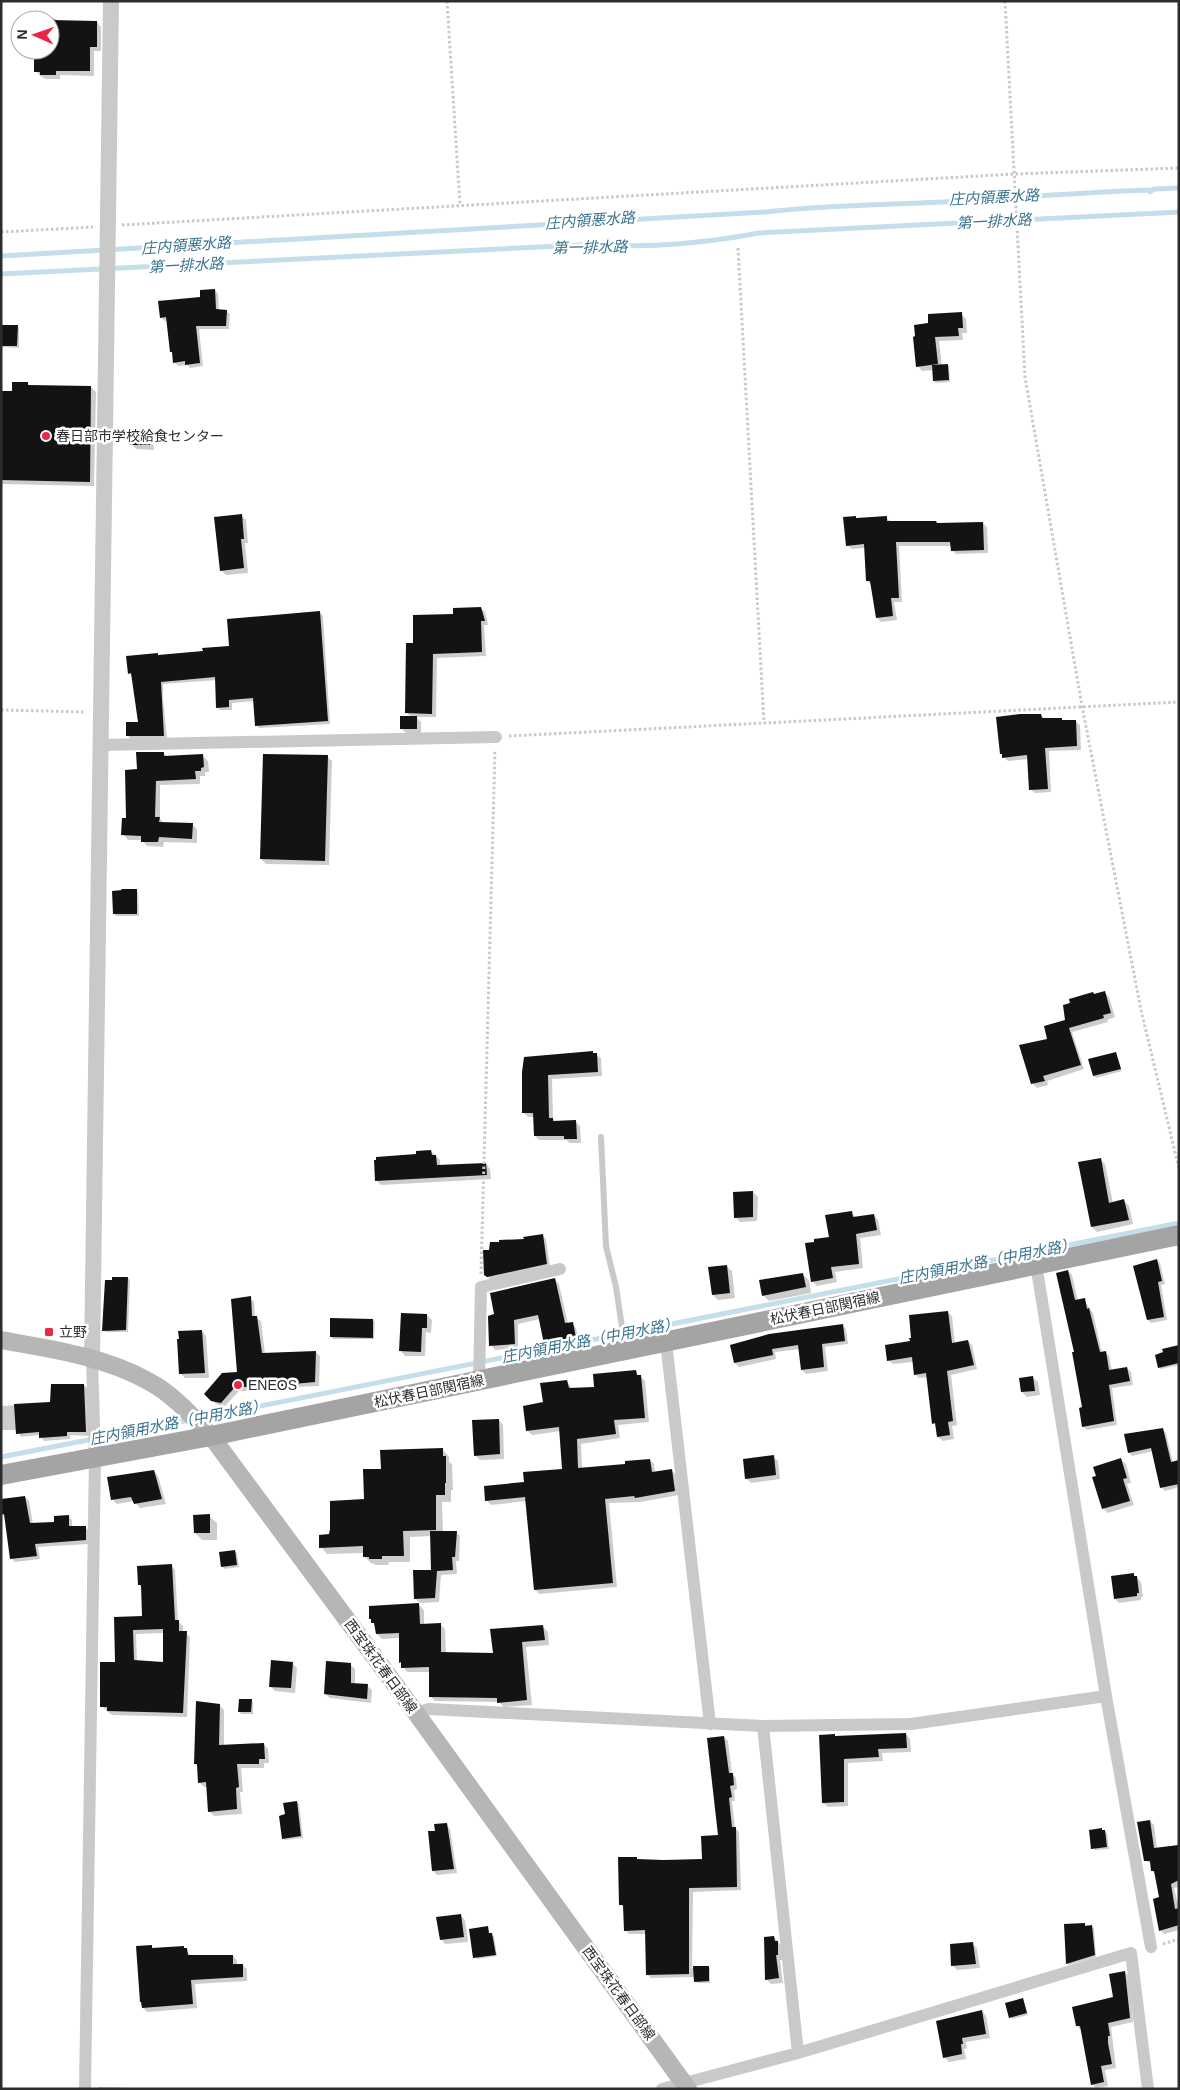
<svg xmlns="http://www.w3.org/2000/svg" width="1180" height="2090" font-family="Arial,'Noto Sans JP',sans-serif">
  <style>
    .shadow { fill: #0003; fill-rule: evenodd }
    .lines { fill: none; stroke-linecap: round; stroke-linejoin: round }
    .stream { stroke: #c4dfeb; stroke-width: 5 }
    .building { fill: #131313; fill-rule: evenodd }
    .path { stroke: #c9c9c9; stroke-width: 3; stroke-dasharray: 2.5 2.5; stroke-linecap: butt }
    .service { stroke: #c9c9c9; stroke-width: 6 }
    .minor { stroke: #c9c9c9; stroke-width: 12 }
    .tertiary { stroke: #c9c9c9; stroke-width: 16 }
    .secondary { stroke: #b6b6b6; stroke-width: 18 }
    .primary { stroke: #a4a4a4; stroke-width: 20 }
    .poi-dot { fill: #e82844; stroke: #fff; stroke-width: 2 }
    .labels { text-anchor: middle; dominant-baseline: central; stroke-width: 5; stroke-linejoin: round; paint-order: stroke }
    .poi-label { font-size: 14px; fill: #2c2c2c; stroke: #fff; text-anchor: start }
    .street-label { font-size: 14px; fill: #2c2c2c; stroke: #fff }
    .water-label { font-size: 15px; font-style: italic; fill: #39748f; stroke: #fff }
  </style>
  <rect width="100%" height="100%" fill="#fff"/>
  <path class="shadow" d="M36 18H55L58 22H97L101 27V51H94V76L60 75V79H46L40 76 36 71V50H50V20H36Z
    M215 290 218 294 219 311H226L230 314 229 329H199L203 366 190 368 187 365 178 366 175 362 174 354 171 352 168 320 165 321 161 318Z
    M961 314 966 319 967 333H962L963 340 939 341 942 366 947 365 949 367 950 382 936 383 934 381V370L922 371 918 366 930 324Z
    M1 326H17L19 328V348L1 347Z
    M27 383 30 386 91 387 96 392 94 486 1 484V392L13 393Z
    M149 431 153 436 154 450 136 449 132 444Z
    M241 515 246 520 248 543H245L248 573 226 575 221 570Z
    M886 517 891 522H936L938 524 983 523 987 527 988 553 956 554 952 550V546H899L902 602H894L897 620 881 622 877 618 871 585 867 581 865 548 852 549 847 545Z
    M481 608 485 612 488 625H484L486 656 437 658 436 717H416L421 722V733H406L401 728 411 717 407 713 414 644 455 615Z
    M320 613 323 616 330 724 259 728 256 725 255 701 232 703V710H220L217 707V680L163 684V698L167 738 131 739 128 736 140 724 133 677 129 673 157 654 159 656 204 652 230 647Z
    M1041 715 1045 719 1075 721 1080 725 1081 750 1049 751 1051 792 1035 793 1030 789 1028 759 1008 761 1001 754Z
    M163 753 168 757 203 756 208 761 209 772H205V776H200V784L160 785V819L165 824H192L197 829V843L164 842 163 847 147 846 142 840H128L123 834 138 771Z
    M327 757 332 761 329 865 266 864 261 859Z
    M136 890 138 892 139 916H116L114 914Z
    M1105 993 1109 997 1115 1017 1107 1020 1108 1022 1072 1032 1084 1069 1047 1081 1048 1085 1037 1088 1033 1084 1049 1040 1095 995Z
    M592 1052 601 1058 602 1076 552 1079 553 1119 556 1122 575 1121 580 1126 581 1143H570L566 1140H539L535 1136 534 1117H528L524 1113 523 1072 561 1056V1054Z
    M1116 1053 1122 1071 1096 1078 1094 1076Z
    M431 1151 440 1160V1166L486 1164 490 1169 491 1179 381 1185 377 1181 418 1155Z
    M1100 1159 1105 1164 1113 1203 1124 1201 1129 1206 1133 1224 1097 1232 1092 1227 1079 1163Z
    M753 1192 758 1197 757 1221 740 1222 735 1217Z
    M851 1213 857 1218 874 1215 878 1220 881 1235 860 1238 863 1268 835 1272 837 1282 817 1286 812 1281 830 1238Z
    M542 1235 546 1239 550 1267 491 1280 486 1275 526 1240Z
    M1157 1260 1160 1263 1165 1284 1161 1285 1167 1320 1151 1323 1148 1320Z
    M727 1267 732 1271 735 1298 718 1300 713 1295 710 1268Z
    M1068 1271 1072 1275 1078 1301 1084 1300 1093 1313 1102 1353 1105 1352 1109 1356 1112 1371 1127 1368 1131 1372 1133 1385 1112 1388 1117 1425 1087 1430 1083 1426 1084 1408 1075 1353Z
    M803 1275 809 1280 811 1293 769 1301 764 1296Z
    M128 1278 130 1280 128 1332H106L104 1330Z
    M555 1280 559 1284 568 1324 572 1323 576 1328 579 1342 549 1348 545 1343 540 1319 518 1324V1348L495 1350 491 1345 490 1317Z
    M250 1298 254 1302 255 1317 261 1321 265 1354 316 1352 320 1356 319 1386 297 1387V1389L239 1391 225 1406 216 1404 206 1394 239 1373Z
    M947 1312 952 1316 955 1344 968 1341 972 1345 977 1369 951 1375 957 1425 952 1426 954 1439 943 1441 938 1437 937 1426 933 1423 928 1377 919 1378 915 1374 913 1362 893 1364 888 1360Z
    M427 1315 432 1320 431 1333 426 1332 425 1356H405L401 1351Z
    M373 1320 375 1322 374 1339H333L331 1337Z
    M842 1325 846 1329 848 1344 825 1347 828 1371 806 1374 802 1370 800 1349 775 1352 776 1359 739 1367 735 1363 731 1346Z
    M202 1331 206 1336 209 1378H185L180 1373Z
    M1179 1346V1365L1161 1369 1159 1367Z
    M635 1372 645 1381 649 1422 618 1425 620 1438 581 1444 582 1469 626 1465 650 1460 654 1464 655 1473 672 1471 677 1475 679 1495 640 1502 609 1503 617 1587 539 1594 535 1589 527 1501 491 1505 486 1500 525 1483 563 1470 561 1431 532 1435 527 1430 544 1403 567 1381 572 1389 596 1388Z
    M1033 1378 1038 1382 1040 1395 1027 1397 1022 1392Z
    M1 1385 2 1406 52 1403 84 1385 88 1389 89 1436 70 1435V1439L44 1441 40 1435 21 1437 17 1430H1Z
    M499 1420 503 1425 504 1459 480 1460 475 1455Z
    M1162 1429 1166 1433 1173 1463H1179V1487L1165 1491 1161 1487 1153 1451 1132 1456 1129 1452Z
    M443 1450 449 1457V1462L452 1464 453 1490H451V1502H442L443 1532H456L460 1536 459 1561H456L457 1574 441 1575 439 1602 420 1603 415 1598 432 1571V1536L410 1537V1562H389L388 1565H377L371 1563 364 1556V1553L327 1554 321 1547 365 1501 382 1470Z
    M773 1457 778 1461 780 1479 751 1483 746 1478Z
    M1121 1460 1126 1464 1131 1483 1127 1484 1134 1505 1108 1513 1103 1508Z
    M154 1471 158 1476 166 1504 140 1508 134 1501 117 1504 112 1499Z
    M25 1497 29 1501 33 1524 56 1523 68 1516 72 1520V1528L85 1527 89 1531V1544L38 1547 40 1559 15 1562 11 1558 5 1517 3 1514Z
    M209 1516 217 1523V1540H202L195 1533Z
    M235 1551 237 1553 239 1567 225 1569 223 1567Z
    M171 1565 175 1570 178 1621 183 1626V1633H186L190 1637 187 1717 112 1715 101 1706 117 1663 115 1618 144 1617 142 1588 139 1585ZM164 1633 165 1663 137 1662 136 1634Z
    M1133 1574 1141 1582 1143 1597H1141V1600L1119 1603 1115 1599Z
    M419 1605 424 1610V1625L440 1624 445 1629 446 1653 494 1654 543 1627 548 1632 549 1645 526 1647 532 1705 504 1707 499 1702 435 1701 430 1696 431 1672H407L400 1662V1638L382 1639 377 1634 376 1626 373 1622Z
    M292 1663 297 1668 295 1693 275 1691 270 1686Z
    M350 1664 355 1669V1685L367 1686 372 1690 371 1703 330 1698 325 1694Z
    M251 1700 253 1702V1714H241L239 1711Z
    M219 1705 224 1710V1746L264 1744 268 1749 269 1763H264V1768H241L243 1792H240L242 1814 214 1816 209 1811 207 1787H204L199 1782 198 1767 195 1764Z
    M906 1734 910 1739 911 1752 882 1753 883 1761 848 1763V1806L828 1807 823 1803 835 1736 837 1737Z
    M724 1737 728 1741 732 1774 736 1778 737 1789 734 1790 735 1801H732L735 1828 739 1832 741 1890 693 1892 692 1968 708 1967 710 1969V1983H697L695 1977 651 1978 647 1974 646 1934H629L625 1930V1909L621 1905 636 1858 639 1860H703L719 1837Z
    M297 1802 299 1804 303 1838 285 1840 283 1838 286 1815Z
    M1150 1821 1154 1825 1157 1848 1179 1845V1887L1174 1888 1179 1909V1930L1164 1934 1160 1930 1161 1898 1156 1875 1152 1871 1151 1864 1145 1860Z
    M446 1824 450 1829 457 1873 437 1875 433 1871 436 1832Z
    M1103 1831 1107 1833 1109 1849 1095 1850 1093 1848Z
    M460 1915 465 1920 468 1942 445 1944 441 1939Z
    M1084 1924 1094 1928 1096 1957 1069 1965 1067 1964Z
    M487 1928 490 1935 494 1936 497 1956 477 1959 475 1957Z
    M774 1937 782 1947 783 1960H780L783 1983 771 1984 767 1980Z
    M972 1944 977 1948 980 1968 957 1970 952 1965Z
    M151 1946 154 1949 184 1948 191 1956H233L237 1960V1965H242L247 1969V1981L195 1984 197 2008 147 2012 143 2008Z
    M1125 1972 1129 1976 1133 2022 1111 2027 1116 2068 1105 2070 1108 2086 1096 2088 1092 2084 1081 2030 1077 2026 1114 1998Z
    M1023 1999 1028 2015 1012 2019 1010 2017Z
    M982 2011 986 2016 990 2038 966 2042 967 2048 964 2049 966 2059 949 2062 944 2057Z
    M98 2087 133 2088 134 2089H98Z"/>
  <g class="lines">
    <path class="stream" d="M1 256 766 212C836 204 907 205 978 200 1035 196 1092 192 1149 190L1150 192 1154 189 1179 188
      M1 274 600 244C648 249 711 242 759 233L1179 212
      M200 1418 1179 1223
      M1 1457 190 1420"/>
  </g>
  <path class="building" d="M50 20 97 21V47H90V71H56V75H40V72H34V50H50Z
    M215 289 216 309 227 310 226 326H196L200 363 185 365V361L173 363 172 352H170L166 317 160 318 158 301 200 297V290Z
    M962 312 963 328H958L959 336 935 337 938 364 916 367 913 337 915 336 914 325 928 323V314Z
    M1 325H18L17 346H1Z
    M948 364 949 380 933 381 932 365Z
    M12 382H28V385L91 386 90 482 1 480V391H12Z
    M131 430H149L150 445H130Z
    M242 514 244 539H241L244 568 220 571 214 517Z
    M856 516V518L887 516V521H936L937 523 983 522 984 550 951 551 950 542H896L899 598H891L893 616 876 618 870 581H866L864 544 846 546 843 517Z
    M481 607 485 621H481L482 652 433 654 432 714 405 713 406 643H413V615L453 614V608Z
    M320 611 328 721 255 726 253 698 229 700V707L216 708 215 677 161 682 164 736H126V722H138L131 673 128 674 126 656 158 653V655L203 651 202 648 229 646 227 619Z
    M1020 714H1041L1042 718H1062V720H1076L1077 746 1045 748 1048 789 1029 790 1027 755 1002 758V754H1000L996 717Z
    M400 716H417V729H400Z
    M136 752H164V756L203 754 204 767 201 768V771H195L196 779 156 781 155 817H160L159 822 193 823 192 839 159 837 158 842H141V836L121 835 122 818H126L125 770 137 769Z
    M263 754 328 755 325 861 260 859Z
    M121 889H137V914H113L112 891 122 890Z
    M1105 991 1111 1013 1103 1015 1104 1018 1069 1028 1081 1065 1043 1076 1045 1081 1031 1084 1019 1045 1047 1039 1044 1026 1065 1020 1063 1005 1070 1003 1069 999 1093 992 1094 994Z
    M593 1051V1053H597L598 1072 548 1075 549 1118H553V1121L576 1120 577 1139H564V1136H534L533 1113H522V1072L524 1057Z
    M1116 1052 1121 1069 1093 1076 1088 1059Z
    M431 1150 432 1155H436L437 1165 486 1163 487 1175 375 1181 374 1160H376V1157L416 1154V1151Z
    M1101 1158 1109 1203 1124 1199 1129 1220 1091 1227 1078 1162Z
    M753 1191V1217L734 1218 733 1192Z
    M852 1211 853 1217 874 1214 877 1230 856 1234 859 1264 831 1267 833 1278 811 1282 805 1243 814 1242V1239L829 1237 825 1215Z
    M543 1234 547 1264 487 1277 484 1275 483 1250H489L490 1242H499V1240L524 1239 523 1237Z
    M1157 1259 1162 1281 1158 1282 1164 1317 1147 1320 1133 1266Z
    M727 1265 730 1293 712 1295 708 1267Z
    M1068 1270 1075 1300 1085 1298 1087 1309 1089 1308 1100 1352 1106 1351 1109 1370 1127 1367 1130 1381 1109 1385 1114 1421 1082 1427 1079 1408 1082 1407 1072 1352H1074L1056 1273Z
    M803 1273 806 1287 762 1296 759 1280Z
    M112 1277H128L126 1330 102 1331 105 1280H112Z
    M555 1278 565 1323 573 1322 576 1338 544 1344 538 1315 514 1320 515 1344 489 1346 488 1316 494 1314 490 1293Z
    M251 1296 252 1316H257L262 1353 316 1351 315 1382 294 1384V1386L235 1387 221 1403 211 1401 204 1394 222 1373 237 1372 231 1299Z
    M948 1311 952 1343 968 1340 974 1365 947 1371 953 1421 948 1422 950 1435 937 1437 935 1423 932 1424 926 1373 914 1375 912 1357 887 1361 885 1345 910 1341 909 1338H911L909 1315Z
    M401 1313 427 1314V1328H422L421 1352 399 1351Z
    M330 1318 373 1319V1338L330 1337Z
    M843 1324 845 1341 822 1344 824 1367 801 1370 798 1345 772 1349 773 1355 734 1363 730 1345 769 1334Z
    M202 1330 205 1373 179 1374 177 1339H179L178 1331Z
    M1179 1345V1363L1158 1368 1155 1355 1163 1352 1162 1349Z
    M636 1370 637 1375H641L645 1418 614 1420 616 1434 577 1439 578 1468 625 1464V1461L650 1459 652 1472 672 1469 675 1491 635 1498 634 1496 605 1499 613 1583 534 1590 525 1497 485 1501 484 1486 524 1482 523 1472 562 1469 559 1427 526 1431 523 1406 543 1402 540 1383 567 1380 569 1388 594 1387 593 1374Z
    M1033 1376 1035 1391 1021 1392 1019 1378Z
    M51 1384H84L86 1432H67V1436L39 1438V1432L16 1434 14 1404 50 1402Z
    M499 1419 500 1454 474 1456 472 1420Z
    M1163 1428 1171 1462 1179 1460V1484L1160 1488 1151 1448 1128 1453 1124 1434Z
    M443 1448V1456H446V1483H445V1495H436V1530L403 1531 404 1556H382V1559H369V1557H363V1546L319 1548V1535L329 1534 330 1529V1501L364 1499 363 1469H381L380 1450Z
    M774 1455 776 1475 745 1479 743 1459Z
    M1121 1458 1127 1478 1123 1479 1130 1501 1102 1509 1092 1477 1096 1476 1093 1467Z
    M154 1470 162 1499 134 1504 131 1497 111 1500 107 1477Z
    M25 1496 30 1523 54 1522V1516L69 1515V1526H86V1540L35 1544 37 1556 10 1559 4 1514 1 1515V1499Z
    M210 1514V1533H194L193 1515Z
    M430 1531H457L455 1557H452L453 1570 437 1571 435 1598 414 1599 413 1570H431Z
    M235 1550 237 1565 221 1567 219 1552Z
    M172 1564 175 1620H179V1631H187L183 1713 107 1711V1707H100V1662H115L114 1617 142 1616 141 1585H138L137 1566ZM163 1629V1662L134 1660 133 1630Z
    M1134 1573V1576H1137L1139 1593H1137V1596L1114 1599 1111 1576Z
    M419 1603 420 1624 441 1623V1652L493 1653 490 1629 543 1625 545 1640 522 1642 527 1700 497 1703V1698L429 1697V1667L401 1668V1662L399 1663V1633L376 1634 374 1623H371V1619H369V1606Z
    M271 1660 293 1662 291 1688 269 1687Z
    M326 1661 351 1663V1683L368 1684 367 1699 324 1694Z
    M239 1699H252L251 1712H238Z
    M196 1701 220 1704 219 1745 264 1743 265 1759H259V1764H237L239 1787 236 1788 237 1809 208 1812 206 1782 198 1783 197 1764H194Z
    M906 1733 907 1748 878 1749 879 1757 844 1759V1802L822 1803 819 1735 835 1734V1736Z
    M724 1736 729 1773H733L734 1785 730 1786 732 1797 729 1798 732 1827H736L737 1887 689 1888V1974L646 1975 645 1930 624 1931 623 1905H619L618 1857H637V1859L663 1860 702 1859 701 1836 718 1835 707 1738Z
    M297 1801 301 1836 282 1839 279 1816 285 1814 283 1803Z
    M1150 1820 1154 1848 1179 1845V1880L1171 1884 1175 1909 1179 1908V1925L1159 1931 1153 1899 1159 1897 1154 1871H1151L1150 1861H1144L1137 1822Z
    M447 1823 454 1869 432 1871 428 1831H435L434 1824Z
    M1102 1828V1830H1105L1107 1847 1091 1849 1089 1830Z
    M461 1914 464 1937 440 1940 436 1917Z
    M1085 1923V1926L1092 1925 1095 1955 1066 1964 1064 1924Z
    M488 1926 489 1933H492L496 1955 473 1958 469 1929Z
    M774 1936 775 1941H778V1955H776L779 1978 765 1980 764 1937Z
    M973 1942 976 1964 951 1966 950 1944Z
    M152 1945V1948L184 1946V1948H187L188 1955H233V1964H243V1977L191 1980 193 2004 142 2008 141 2002H140L136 1946Z
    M693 1966H709V1981L694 1982Z
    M1125 1971 1130 2018 1108 2023 1110 2036H1108V2043L1112 2064 1101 2066 1104 2082 1091 2085 1080 2026H1076L1072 2007 1113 1997 1109 1974Z
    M1023 1998 1027 2013 1009 2018 1005 2003Z
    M982 2010 986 2034 962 2038 963 2044H961L962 2054 943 2058 936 2021Z"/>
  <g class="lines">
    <path class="path" d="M447 1 460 205
      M1005 1 1025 377 1082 706 1141 1010 1179 1169
      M122 225 1014 174 1179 168
      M1 232 93 227
      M738 248 764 723
      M1 710 86 712
      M509 736 1179 702
      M481 1274 495 750
      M1163 1944 1179 1939"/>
    <path class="service" d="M601 1137 606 1246 616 1287 625 1347"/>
    <path class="minor" d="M101 745 496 737
      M1036 1264 1106 1696 1151 1947
      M666 1342 710 1724
      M479 1380 481 1287 560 1269
      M416 1713 429 1709 763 1726 911 1724 1106 1696
      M763 1726 798 2053
      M85 2089 95 1459 92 1358
      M662 2089 798 2053 1131 1953 1148 2089"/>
    <path class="tertiary" d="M92 1358 111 1"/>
    <path class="secondary" d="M1 1340C50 1349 103 1356 148 1381 173 1394 192 1416 211 1436L416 1713 688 2089"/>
    <path class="primary" d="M1 1475 211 1436 1179 1235"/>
  </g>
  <g class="poi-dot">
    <circle cx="46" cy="436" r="5"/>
    <rect x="44" y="1327" width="10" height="10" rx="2.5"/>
    <circle cx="238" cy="1385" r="5"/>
  </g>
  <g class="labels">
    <g class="poi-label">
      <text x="56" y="436">春日部市学校給食センター</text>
      <text x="59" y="1332">立野</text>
      <text x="248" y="1385">ENEOS</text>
    </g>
    <g class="street-label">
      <text transform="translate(825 1308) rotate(-12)">松伏春日部関宿線</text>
      <text transform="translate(429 1391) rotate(-12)">松伏春日部関宿線</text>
      <text transform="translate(381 1666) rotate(54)">西宝珠花春日部線</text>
      <text transform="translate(619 1993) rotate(54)">西宝珠花春日部線</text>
    </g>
    <g class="water-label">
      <text transform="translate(994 197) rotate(-3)">庄内領悪水路</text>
      <text transform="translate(590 220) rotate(-4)">庄内領悪水路</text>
      <text transform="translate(994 221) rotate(-3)">第一排水路</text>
      <text transform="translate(186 245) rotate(-4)">庄内領悪水路</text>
      <text transform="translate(590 247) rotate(-1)">第一排水路</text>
      <text transform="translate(186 265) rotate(-3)">第一排水路</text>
      <text transform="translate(987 1261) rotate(-11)">庄内領用水路（中用水路）</text>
      <text transform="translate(590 1340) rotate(-11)">庄内領用水路（中用水路）</text>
      <text transform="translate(178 1422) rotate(-11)">庄内領用水路（中用水路）</text>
    </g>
  </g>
  <rect width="1180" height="2090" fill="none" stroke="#2c2c2c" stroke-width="5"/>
  <g transform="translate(35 35) rotate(272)"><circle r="24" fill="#ffffff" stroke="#ababab"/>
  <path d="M0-4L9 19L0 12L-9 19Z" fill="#e82844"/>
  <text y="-8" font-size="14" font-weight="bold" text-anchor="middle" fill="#2c2c2c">N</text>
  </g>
</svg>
